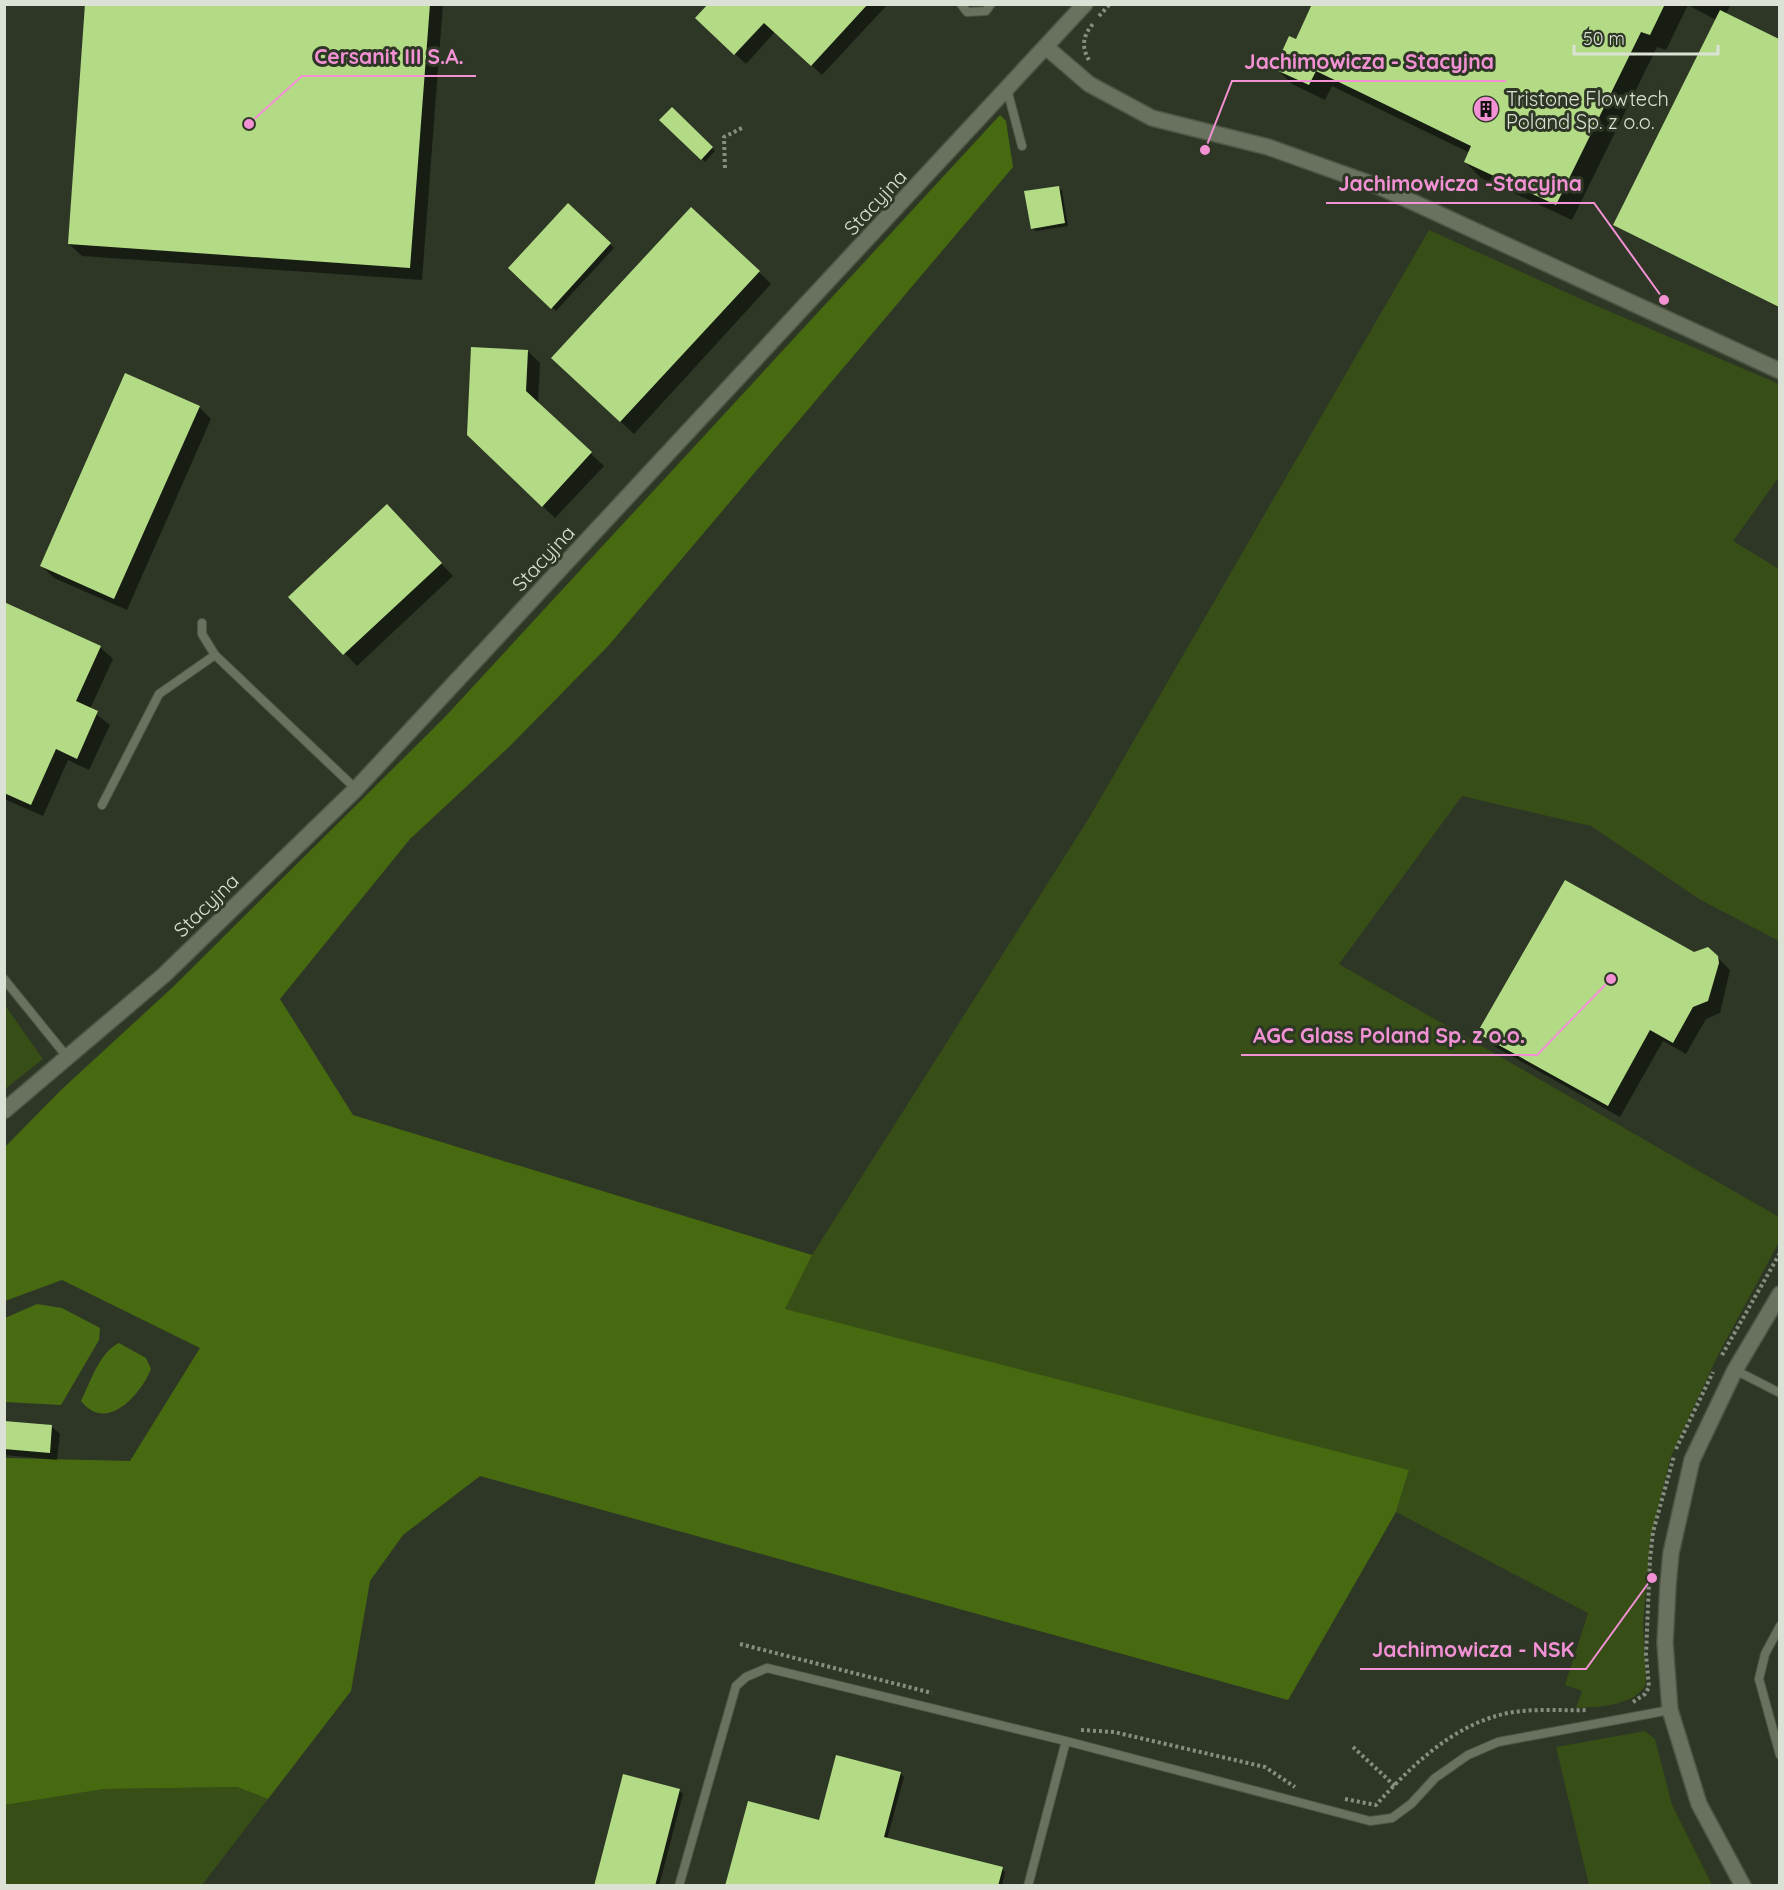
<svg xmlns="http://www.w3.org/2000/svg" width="1784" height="1890" font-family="Quicksand,sans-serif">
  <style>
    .green { fill: #374e17 }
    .forest { fill: #476a10 }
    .water { fill: #496b12 }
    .shadow { fill: #0007 }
    .building { fill: #b3db86 }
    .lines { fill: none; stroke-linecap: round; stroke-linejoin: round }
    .service-casing { stroke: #4d5545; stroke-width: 10 }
    .minor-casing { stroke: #4d5545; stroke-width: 18 }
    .path { stroke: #878e7f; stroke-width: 4; stroke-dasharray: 3 3; stroke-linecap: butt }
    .service { stroke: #68725e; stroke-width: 8 }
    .minor { stroke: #68725e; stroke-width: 15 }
    .labels { text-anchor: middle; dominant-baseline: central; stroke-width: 6; stroke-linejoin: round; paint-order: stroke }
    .poi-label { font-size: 20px; fill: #dce1d6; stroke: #2e3725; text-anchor: start }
    .street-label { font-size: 20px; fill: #dce1d6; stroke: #2e3725 }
    .leader { fill: none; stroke: #f391d5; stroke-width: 2 }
    .callout-dot { fill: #f391d5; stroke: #2e3725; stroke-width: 2 }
    .callout-label { font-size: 21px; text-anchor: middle; font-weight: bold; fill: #f391d5; stroke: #2e3725; stroke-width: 6; stroke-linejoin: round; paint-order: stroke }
  </style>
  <rect width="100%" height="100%" fill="#2e3725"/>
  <path class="green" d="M1429 230 1583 300 1779 384V477L1733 541 1779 569V941L1699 899 1591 826 1462 796 1339 964 1779 1217V1242L1718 1355 1671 1456 1650 1541 1643 1624 1646 1684C1635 1706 1599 1707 1576 1708L1582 1691 1565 1685 1588 1613 1396 1512 1409 1471 784 1309 812 1255 1089 818Z
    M4 1004 43 1059 5 1089H4Z
    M1645 1731 1655 1739 1672 1805 1712 1885H1589L1556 1747Z
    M237 1787 268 1799 202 1885 5 1886V1805L104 1789Z"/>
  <path class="forest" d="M1000 115 1006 121 1013 167 609 645 510 746 410 839 280 999 353 1115 812 1255 785 1309 1409 1470 1396 1512 1288 1700 480 1476 403 1535 370 1581 351 1691 268 1799 237 1787 104 1789 5 1805V1458L130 1461 200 1348 62 1280 5 1301V1147L61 1090 173 987 444 718Z"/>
  <path class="water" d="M37 1304 62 1308 100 1328 99 1340 61 1405 5 1402V1318Z
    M119 1343 146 1358 151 1369C141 1394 107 1434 81 1401 91 1381 99 1353 119 1343Z"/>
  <path class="shadow" d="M87 4H443L422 280 82 256 69 244Z
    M710 4H888L822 75 775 32 746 64 708 29Z
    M1314 4H1731L1726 14 1780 41V308L1615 225 1716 20 1688 5 1666 50 1657 47 1572 220 1481 178 1465 162 1470 153 1332 86 1325 100 1292 84 1276 68 1296 41Z
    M672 109 715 151 705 162 661 120Z
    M1058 187 1062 191 1068 226 1036 231 1032 228Z
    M568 205 614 248 556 311 510 268Z
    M759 272 771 284 634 434 565 371Z
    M528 351 540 363 538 404 604 466 555 518 481 447Z
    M199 407 211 419 127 610 54 578 42 566Z
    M399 519 453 576 357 666 291 597Z
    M4 603 100 647 113 659 90 709 110 725 89 770 68 760 43 816 4 799Z
    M1694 954 1717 957 1730 970 1720 1013 1706 1019 1686 1054 1663 1041 1620 1117 1492 1045 1479 1032Z
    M4 1422 51 1426 60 1434 57 1460 5 1455Z
    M900 1773 904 1777 887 1839 1002 1869 1005 1872 1002 1886H727L820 1821Z
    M679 1790 683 1794 659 1886H595Z"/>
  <path class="building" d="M85 4H430L410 268 68 244Z
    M708 4H868L811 66 764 23 734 55 695 18Z
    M1312 4H1665L1650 35 1641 32 1556 205 1464 162 1471 146 1316 71 1309 85 1274 69 1289 36 1296 39Z
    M1720 10 1779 39V307L1613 225Z
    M672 107 713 147 701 160 659 120Z
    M1059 186 1065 223 1031 229 1024 191Z
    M568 203 611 243 551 309 508 268Z
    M691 207 760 271 620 422 551 358Z
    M471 347 528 350 526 391 592 452 542 507 467 435Z
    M125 373 200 406 114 599 40 566Z
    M387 504 442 563 343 655 288 597Z
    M4 602 101 646 76 701 98 711 77 759 56 749 31 805 4 793Z
    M1565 880 1694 952 1708 947 1718 956 1719 963 1708 1001 1693 1007 1673 1043 1650 1030 1608 1106 1477 1033Z
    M4 1421 52 1425 50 1453 4 1449Z
    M836 1755 901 1772 884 1837 1003 1867 998 1886H725L748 1801 819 1820Z
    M623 1774 680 1789 655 1886H594Z"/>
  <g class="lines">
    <g class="service-casing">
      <path id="service" d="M961 4 967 12 986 11 991 4
        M1007 89 1022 146
        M202 623V634L215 655
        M102 805 159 694 215 655 356 789
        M4 979 68 1058
        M1735 1370 1780 1393
        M1780 1626 1765 1654 1759 1679 1780 1755
        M679 1886 736 1686 746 1677 767 1668 1066 1741 1370 1821 1392 1818 1411 1804 1435 1778 1468 1755 1498 1742 1670 1710
        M1028 1886 1066 1741"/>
    </g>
    <g class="minor-casing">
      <path id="minor" d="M1046 47 1089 84 1152 118 1268 147 1380 187 1780 371
        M4 1111 164 975 356 789 1085 4
        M1743 1886 1699 1804 1670 1710 1665 1643 1668 1585 1671 1553 1692 1460 1735 1370 1780 1294"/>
    </g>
    <path class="path" d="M1099 16 1110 4
      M1089 60C1081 47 1083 35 1093 24
      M725 168 724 137 744 127
      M1722 1355 1780 1253
      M1676 1449 1713 1372
      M740 1644 932 1693
      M1633 1702 1645 1694 1649 1687 1646 1655 1650 1559 1653 1532 1674 1456
      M1081 1730 1114 1732 1265 1767 1295 1787
      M1353 1747 1395 1786
      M1345 1799 1376 1805C1412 1765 1454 1724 1508 1713 1535 1708 1561 1711 1587 1710"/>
    <use href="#service" class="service"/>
    <use href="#minor" class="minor"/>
  </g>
  <defs>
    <g id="building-disc" transform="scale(1.35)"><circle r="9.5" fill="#f391d5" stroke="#2e3725"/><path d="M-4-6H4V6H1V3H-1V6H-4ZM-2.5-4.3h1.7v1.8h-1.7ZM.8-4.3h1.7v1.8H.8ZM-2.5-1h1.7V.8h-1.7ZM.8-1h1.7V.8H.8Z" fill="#111"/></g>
  </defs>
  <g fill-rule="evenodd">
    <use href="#building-disc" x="1486" y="109"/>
  </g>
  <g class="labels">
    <g class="poi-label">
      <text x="1506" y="98">Tristone Flowtech<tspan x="1506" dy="23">Poland Sp. z o.o.</tspan></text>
    </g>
    <g class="street-label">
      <text transform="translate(875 202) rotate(-47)">Stacyjna</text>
      <text transform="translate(543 558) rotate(-47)">Stacyjna</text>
      <text transform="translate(206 905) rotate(-44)">Stacyjna</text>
    </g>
  </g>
  <path class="leader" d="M249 124L302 76H476M1205 150L1232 81H1506M1664 300L1594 203H1326M1611 979L1537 1055H1241M1652 1578L1586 1669H1360"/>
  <g class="callout-dot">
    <circle cx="249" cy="124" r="6"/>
    <circle cx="1205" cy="150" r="6"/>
    <circle cx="1664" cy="300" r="6"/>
    <circle cx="1611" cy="979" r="6"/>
    <circle cx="1652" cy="1578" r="6"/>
  </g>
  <g class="callout-label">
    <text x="389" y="64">Cersanit III S.A.</text>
    <text x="1369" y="69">Jachimowicza - Stacyjna</text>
    <text x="1460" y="191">Jachimowicza -Stacyjna</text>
    <text x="1389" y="1043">AGC Glass Poland Sp. z o.o.</text>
    <text x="1473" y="1657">Jachimowicza - NSK</text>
  </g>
  <rect width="1784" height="1890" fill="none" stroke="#dce1d6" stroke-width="12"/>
  <path d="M1574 45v9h144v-9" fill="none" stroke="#dce1d6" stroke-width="3"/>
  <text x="1583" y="45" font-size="18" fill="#dce1d6" stroke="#2e3725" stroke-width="4.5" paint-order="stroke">50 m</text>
</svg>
